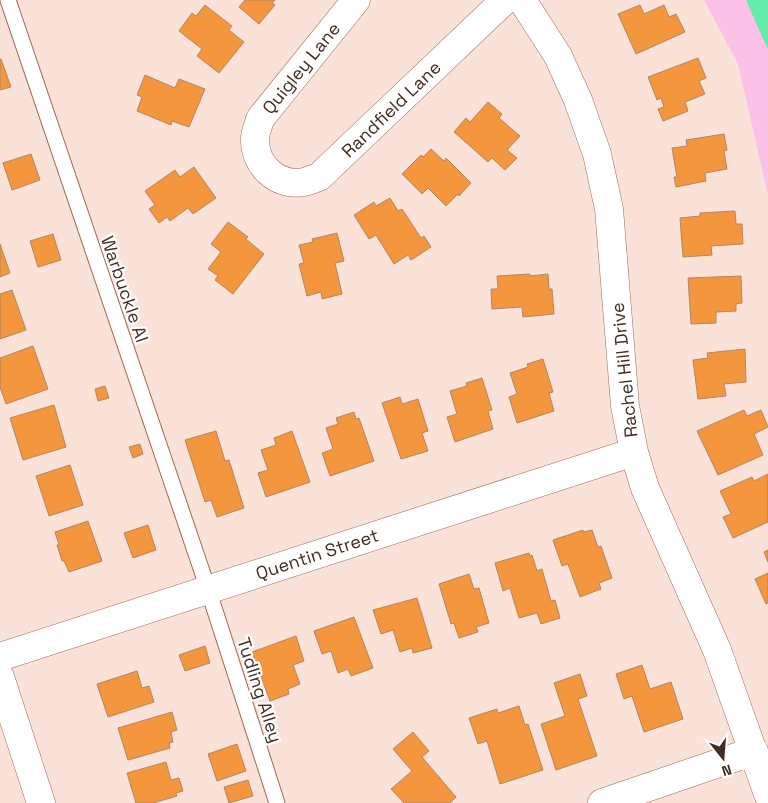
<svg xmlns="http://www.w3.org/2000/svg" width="768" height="803" font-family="'Space Grotesk',sans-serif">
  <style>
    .green { fill: #fbc1e6 }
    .water { fill: #65ecad }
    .building { fill: #f3963d; stroke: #b38661 }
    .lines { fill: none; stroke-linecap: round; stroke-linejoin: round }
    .lane-casing { stroke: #9e6955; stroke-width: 17 }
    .street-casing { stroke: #9e6955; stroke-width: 29 }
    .lane { stroke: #fff; stroke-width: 15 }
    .street { stroke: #fff; stroke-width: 28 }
    .labels { text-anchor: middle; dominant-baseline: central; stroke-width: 4.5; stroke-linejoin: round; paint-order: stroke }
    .street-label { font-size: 18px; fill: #432c24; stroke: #fff }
  </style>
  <rect width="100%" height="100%" fill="#fbe2d9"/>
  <path class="green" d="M704 0H768V195L738 64Z"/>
  <path class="water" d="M746 0H768V50Z"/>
  <path class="building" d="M245 0H275L272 3 275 5 259 24 239 7Z
    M205 5 232 26 229 30 244 42 219 73 197 56 202 49 179 31 192 13 196 16Z
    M640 5 644 14 664 5 669 17 676 14 685 32 636 54 618 14Z
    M698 58 706 78 699 81 705 94 685 102 688 111 663 121 658 109 664 107 661 98 657 100 648 77Z
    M0 59H1L11 87 0 90Z
    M145 75 175 88 179 79 205 89 189 127 172 121 171 125 137 111 142 97 137 95Z
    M488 102 502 114 499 118 520 136 507 150 517 158 505 170 492 158 488 162 454 132 466 118 470 122Z
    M724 134 727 150 724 151 727 169 705 173 706 181 676 187 674 177H677L672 148 687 146 686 140Z
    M431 149 444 161 446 158 471 183 459 196 458 194 446 206 428 188 422 194 402 174 421 155 423 157Z
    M31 154 40 180 12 190 3 163Z
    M194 167 216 198 193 214 188 208 170 221 167 217 159 223 149 209 155 205 145 191 175 170 180 177Z
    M390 198 398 211 402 209 421 238 424 236 431 247 411 260 408 255 394 264 376 235 369 239 354 215 374 202 376 206Z
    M735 211 736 224H742L743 244 711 246 712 255 683 257 680 218 700 216V213Z
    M228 222 248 237 246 239 264 254 233 294 215 280 218 276 208 269 221 252 211 244Z
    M337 233 344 261 335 263 342 294 322 299 321 292 307 296 299 264 304 263 299 245 313 242 312 239Z
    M53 234 61 260 38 267 30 241Z
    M0 244 10 273 0 277Z
    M530 274V276L548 274 549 289H552L554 314 523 317 522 307 492 309 491 289H498L497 276Z
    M741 276 742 303 736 304V311L716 312V323L691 324 688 278Z
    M12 290 26 330 0 339V294Z
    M33 346 48 389 6 404 0 387V358Z
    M745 349 746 382 724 384 726 396 698 399 693 360 708 358 707 353Z
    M543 359 553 392 549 393 554 411 517 423 509 397 517 394 510 373 528 367 527 364Z
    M482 378 492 410 488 411 493 429 455 442 447 417 457 414 450 391 467 386 466 383Z
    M105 386 109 398 98 401 95 389Z
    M400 397 402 404 418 399 428 431 422 433 428 451 401 459 382 403Z
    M54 405 66 447 23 460 10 418Z
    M744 410 747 416 761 410 768 427 754 434 763 455 718 475 697 431Z
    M354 412 356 419 359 418 374 461 330 476 322 453 333 449 326 428 338 424 336 418Z
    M216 431 225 461 229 460 244 508 217 517 211 500 205 502 185 440Z
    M292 431 310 482 266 497 258 473 268 470 261 450 276 445 274 438Z
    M140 444 143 454 133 458 129 447Z
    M70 465 83 505 49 516 36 476Z
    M768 474V522L733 538 723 517 731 514 720 491 752 477 754 481Z
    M88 521 102 561 69 572 64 561H62L57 545H59L55 532Z
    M148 525 156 550 133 558 124 533Z
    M583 530V532L592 530 598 547 601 546 612 578 599 583 601 589 580 597 568 564 562 566 553 540Z
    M768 550V562L764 552Z
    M529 553 530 556 532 555 537 571 542 569 551 601 555 600 560 618 541 624 537 613 519 618 510 588 503 591 495 563Z
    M768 573V603L766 604 755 579Z
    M469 574 474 589 479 588 489 623 476 627 478 632 459 638 454 623 451 624 439 584Z
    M417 598 432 648 413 653 412 648 400 652 393 630 381 634 373 610Z
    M354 617 373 668 351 676 348 669 338 673 331 651 322 654 314 631Z
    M296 636 304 661 293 665 300 684 288 689 289 694 270 701 252 652Z
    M205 646 210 663 185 671 179 655Z
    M642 665 650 689 671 682 683 719 644 732 632 696 624 699 616 674Z
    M137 671 142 688 149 686 154 702 108 717 97 684Z
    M580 674 587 696 578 699 597 756 556 770 541 724 565 716 554 683Z
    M519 706 525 725 528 724 543 770 500 784 487 741 478 744 469 718 497 709 498 713Z
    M172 712 177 730 171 732 173 742 169 743 170 748 128 760 118 728Z
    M413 732 429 751 422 757 456 797 450 803H404L391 789 412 771 393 749Z
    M237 744 246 771 217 781 208 754Z
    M166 762 171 780 179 778 183 791 176 793 177 796 153 803H136L127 773Z
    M248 780 253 796 229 803 224 787Z"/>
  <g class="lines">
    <g class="lane-casing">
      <path id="lane" d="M8 0 208 589 277 803"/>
    </g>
    <g class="street-casing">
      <path id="street" d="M356 0 260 119C259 125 255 132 255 138 254 165 277 187 304 182 309 181 315 178 319 177L505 0
        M522 0 558 56 578 100 597 154 609 209 625 406 634 452 645 488 717 650 768 794
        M0 657 634 452
        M0 677 41 803
        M602 803 754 751"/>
    </g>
    <use href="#lane" class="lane"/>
    <use href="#street" class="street"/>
  </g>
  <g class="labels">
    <g class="street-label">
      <text transform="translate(301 68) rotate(-51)">Quigley Lane</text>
      <text transform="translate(391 109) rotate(-44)">Randfield Lane</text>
      <text transform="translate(125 289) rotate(71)">Warbuckle Al</text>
      <text transform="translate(624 370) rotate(-96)">Rachel Hill Drive</text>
      <text transform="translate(317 554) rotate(-18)">Quentin Street</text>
      <text transform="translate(260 690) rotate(72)">Tudling Alley</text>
    </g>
  </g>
  <g transform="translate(723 758) rotate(163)" stroke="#ffffff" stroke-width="4" paint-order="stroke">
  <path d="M0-4L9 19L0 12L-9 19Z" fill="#432c24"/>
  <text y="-8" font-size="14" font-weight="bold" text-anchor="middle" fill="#432c24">N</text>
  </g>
</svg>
